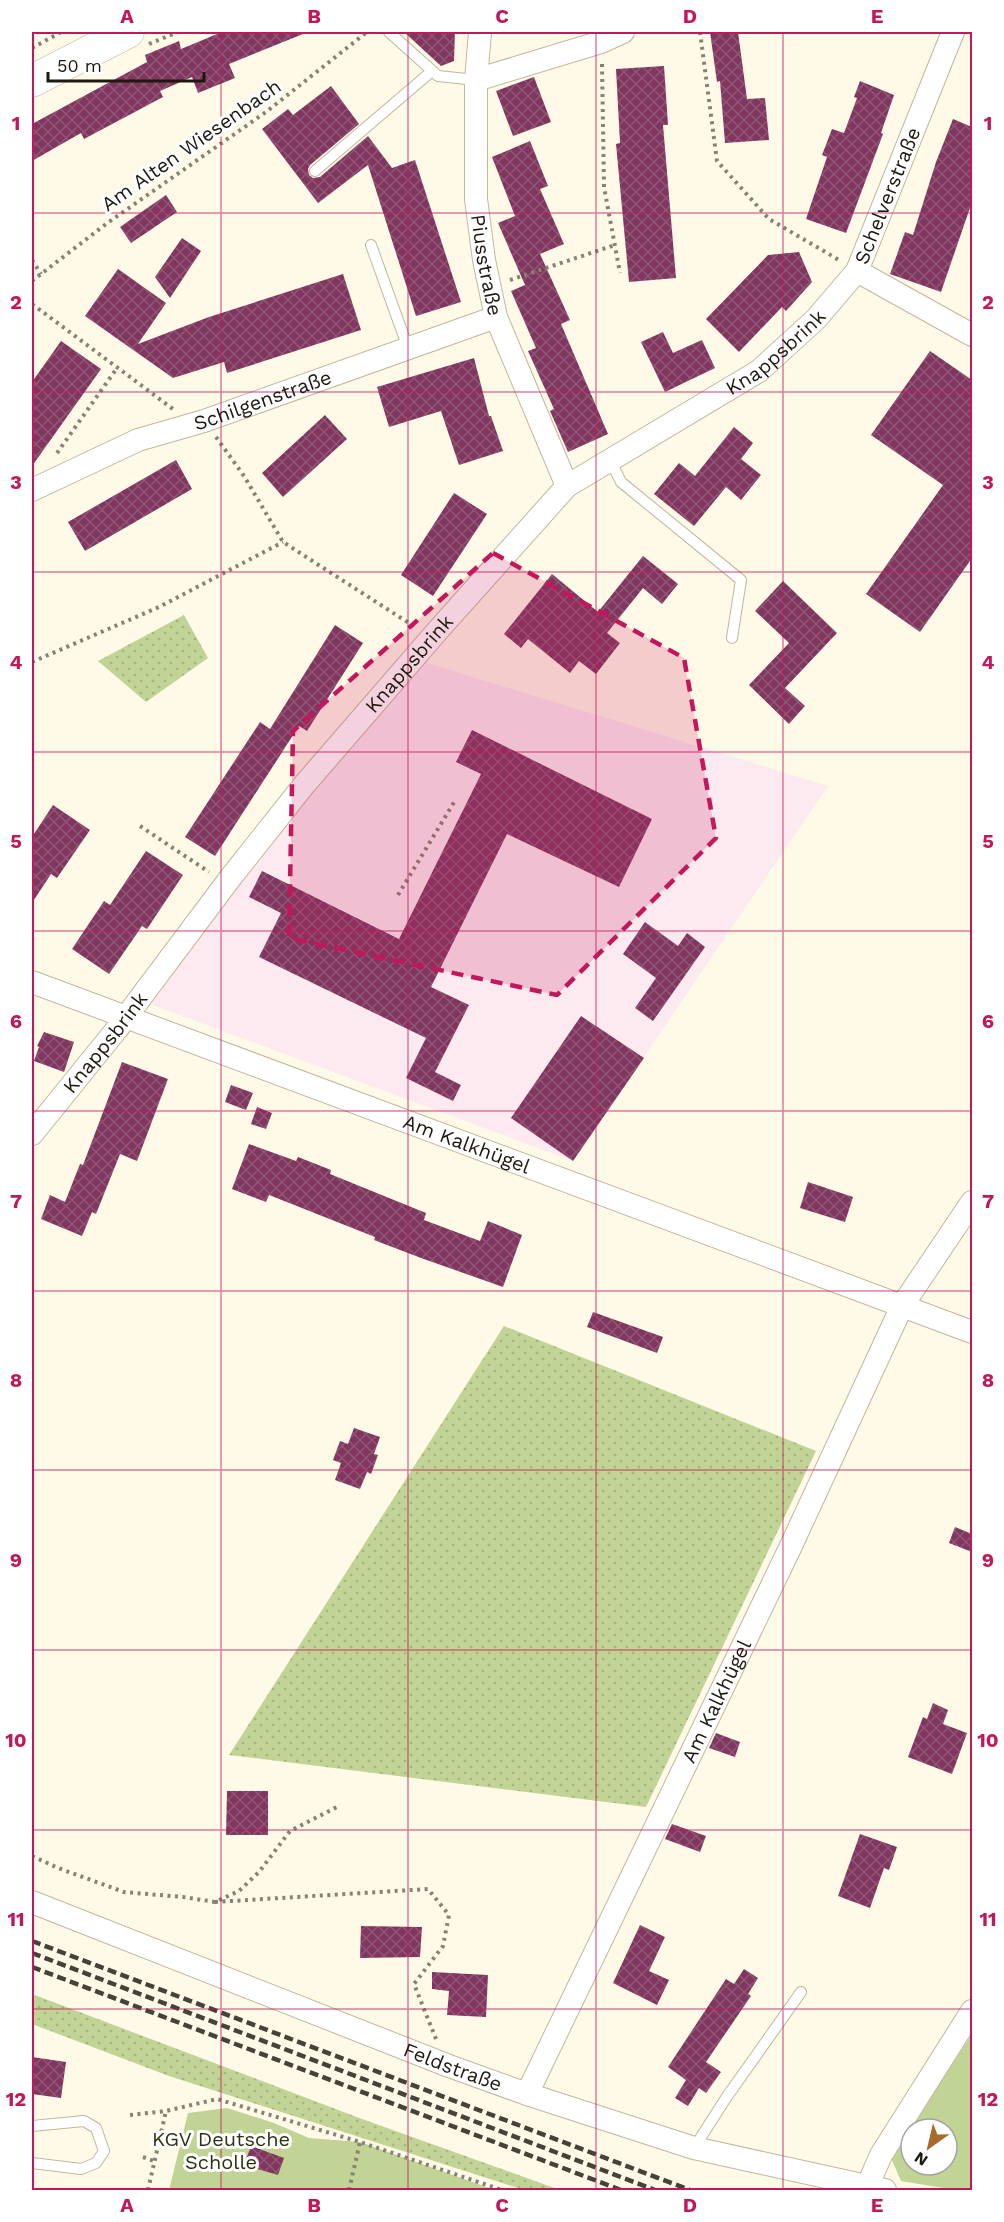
<svg xmlns="http://www.w3.org/2000/svg" width="1004" height="2222" font-family="'Work Sans',sans-serif">
  <style>
    .education { fill: #fde9f0 }
    .grass { fill: url(#grass-dots) }
    .garden { fill: #c1d495; fill-rule: evenodd }
    .building { fill: url(#building-cross-hatch) }
    .lines { fill: none; stroke-linecap: round; stroke-linejoin: round }
    .lane-casing { stroke: #c1b79c; stroke-width: 12 }
    .street-casing { stroke: #c1b79c; stroke-width: 24 }
    .secondary-casing { stroke: #c1b79c; stroke-width: 33 }
    .path { stroke: #878275; stroke-width: 4; stroke-dasharray: 3 4.5; stroke-linecap: butt }
    .lane { stroke: #fff; stroke-width: 10 }
    .street { stroke: #fff; stroke-width: 22 }
    .secondary { stroke: #fff; stroke-width: 32 }
    .rail { stroke: #474237; stroke-width: 4.5; stroke-dasharray: 9 4.5; stroke-linecap: butt }
    .marked { fill: #c2185b; fill-opacity: 0.2; stroke: #c2185b; stroke-width: 4.5; stroke-dasharray: 12 8; stroke-linejoin: round }
    .grid { fill: none; stroke: #c2185b; stroke-width: 1.5; stroke-opacity: 0.55 }
    .labels { text-anchor: middle; dominant-baseline: central; stroke-width: 6; stroke-linejoin: round; paint-order: stroke }
    .street-label { font-size: 20px; fill: #1d190f; stroke: #fff }
    .park-label { font-size: 20px; fill: #2a330f; stroke: #fff }
    .neatline { fill: none; stroke: #c2185b; stroke-width: 2 }
    .grid-label { font-size: 20px; text-anchor: middle; font-weight: bold; fill: #c2185b }
  </style>
  <defs>
    <pattern id="grass-dots" width="8" height="8" patternUnits="userSpaceOnUse" patternTransform="scale(1.5)"><rect width="8" height="8" fill="#c1d495"/><path d="M2 2h.1M6 6h.1" fill="none" stroke="#a5b57f" stroke-width="1.8" stroke-linecap="round"/></pattern>
    <pattern id="building-cross-hatch" width="8" height="8" patternUnits="userSpaceOnUse" patternTransform="scale(1.5)"><rect width="8" height="8" fill="#81365f"/><path d="M0 0l8 8M0 8l8-8" fill="none" stroke="#905775"/></pattern>
  </defs>
  <rect width="100%" height="100%" fill="#fff9e8"/>
  <path class="education" d="M424 662 828 786 573 1161 148 1003 283 826Z"/>
  <path class="grass" d="M184 615 208 658 146 702 98 661Z
    M504 1326 816 1451 646 1807 229 1755Z
    M32 1994 362 2119 560 2190H524L169 2076 32 2024Z"/>
  <path class="garden" d="M972 2034V2190H955L901 2181 891 2158ZM911 2129H947V2165H911Z
    M227 2108 274 2123 309 2138 360 2142 495 2190H169L188 2113Z"/>
  <path class="building" d="M222 32H308L229 64 235 78 198 93 192 77 160 91 163 97 84 139 81 133 32 161V124L147 62 145 55 179 41 181 49Z
    M404 32H455L454 61 441 66Z
    M710 32H738L747 99 765 98 769 140 725 143 720 81 717 82Z
    M664 66 668 125H663L676 278 629 282 616 144 620 143 616 69Z
    M534 77 551 122 513 136 496 91Z
    M860 81 894 95 881 133 883 134 846 233 806 219 827 157 822 155 832 129 844 133 857 98 854 97Z
    M331 86 359 124 310 165 308 169 309 175 313 178 320 177 368 136 392 168 415 160 461 302 416 316 368 165 318 203 262 129 288 109 293 115Z
    M953 119 972 127V202L941 292 890 274 905 232 913 235 936 162Z
    M530 141 548 186 540 189 564 244 540 254 570 320 561 324 608 434 568 452 550 411 554 409 528 351 536 348 511 291 525 285 498 223 515 216 492 157Z
    M166 195 177 212 131 243 120 227Z
    M182 238 201 251 170 298 155 277Z
    M799 252 812 282 786 311 782 307 739 352 706 319 768 255Z
    M118 269 166 303 138 344 209 317 343 274 361 330 227 373 224 362 173 378 85 316Z
    M663 332 673 353 702 340 715 368 665 392 641 342Z
    M61 341 101 369 32 466V382Z
    M930 351 972 380V558L920 632 866 594 943 485 871 435Z
    M474 358 489 416H491L503 451 459 465 441 411 389 427 377 387Z
    M325 415 347 439 283 497 262 473Z
    M734 427 753 443 741 459 761 475 741 500 726 487 694 526 654 494 679 463 695 476Z
    M176 460 192 489 85 551 68 522Z
    M454 493 487 514 433 596 401 575Z
    M643 556 678 584 662 604 643 588 607 633 620 643 596 674 579 661 570 673 528 639 521 648 504 634 552 574 598 612Z
    M783 581 837 633 785 688 805 706 789 724 749 685 789 643 755 611Z
    M335 625 363 643 307 731 299 726 215 856 185 837 260 722 270 729Z
    M472 730 652 819 619 887 507 834 431 987 469 1005 435 1072 461 1085 453 1101 406 1078 426 1038 259 957 281 913 249 897 262 871 399 939 481 774 456 762Z
    M53 805 90 830 57 878 51 874 32 903V837Z
    M146 851 183 875 147 929 142 926 109 974 72 949 104 901 110 905Z
    M645 922 678 946 687 933 705 947 653 1021 635 1008 656 978 623 954Z
    M581 1016 644 1058 573 1161 511 1118Z
    M44 1032 74 1042 64 1072 34 1061 39 1047 37 1046Z
    M122 1062 168 1079 137 1161 120 1154 96 1214 92 1212 82 1236 41 1219 50 1195 65 1202 80 1164 83 1165Z
    M231 1085 253 1093 246 1110 225 1102Z
    M257 1107 272 1113 266 1129 251 1124Z
    M249 1144 296 1161 298 1157 331 1170 330 1174 426 1213 424 1220 480 1241 488 1221 522 1235 503 1287 421 1258 374 1240 375 1237 269 1195 266 1202 232 1189Z
    M808 1182 853 1197 845 1222 800 1208Z
    M593 1312 663 1337 657 1353 587 1327Z
    M354 1428 380 1437 374 1454 378 1455 371 1474 367 1472 360 1489 335 1480 341 1463 333 1460 340 1441 348 1444Z
    M955 1527 972 1534V1552L949 1543Z
    M933 1703 948 1710 943 1724 967 1733 952 1774 908 1757 923 1717 927 1719Z
    M716 1733 740 1742 735 1757 709 1748Z
    M227 1791H268V1835H226Z
    M672 1824 706 1836 700 1852 665 1839Z
    M860 1834 897 1847 889 1870 884 1868 870 1908 838 1896Z
    M640 1925 665 1937 649 1971 669 1980 657 2005 613 1983Z
    M361 1926 422 1927 420 1957 360 1958Z
    M744 1969 758 1978 748 1994 751 1996 706 2062 721 2072 706 2093 699 2088 688 2106 675 2098 686 2080 668 2067 726 1979 734 1984Z
    M432 1972 488 1975 486 2017 447 2015 449 1991 432 1989Z
    M32 2057 66 2062 61 2098 32 2094Z
    M251 2146 284 2158 278 2175 244 2165Z"/>
  <g class="lines">
    <g class="lane-casing">
      <path id="lane" d="M389 32 438 76 476 80
        M315 171 432 71
        M371 245 408 348
        M610 460 621 482 741 580 732 638
        M32 2126 84 2121 96 2128 104 2151 96 2163 81 2169 32 2163
        M694 2148 726 2098 801 1992"/>
    </g>
    <g class="street-casing">
      <g id="street">
        <path id="s1" d="M480 32 476 80V199L484 260 496 317 567 486"/>
        <path d="M476 80 601 42 623 32"/>
        <path d="M857 271 972 335"/>
        <path id="s2" d="M32 490 138 440 204 421 496 317"/>
        <path id="s3" d="M32 982 972 1332"/>
        <path id="s4" d="M32 1134 117 1029 231 877 304 785 439 629 567 486 759 371 816 319 857 271 953 32"/>
        <path id="s5" d="M32 1902 449 2066 527 2094 694 2148 885 2190"/>
        <path id="s6" d="M527 2094 790 1548 902 1306 972 1202"/>
        <path d="M867 2187 881 2155 972 2011"/>
      </g>
    </g>
    <g class="secondary-casing">
      <path id="secondary" d="M32 81 128 32"/>
    </g>
    <path class="path" d="M700 32 717 161 769 219 839 260
      M149 44 178 32
      M32 48 61 32
      M602 64 604 187 620 273
      M32 260 41 274
      M510 280 615 245
      M32 281 106 224 266 112 367 32
      M32 304 173 409
      M216 437 244 476 283 542 415 627
      M57 453 117 368
      M32 662 159 607 283 542
      M140 826 209 872
      M398 895 456 799
      M32 1856 58 1868 124 1892 183 1897 215 1902 239 1891 259 1872 290 1831 337 1807
      M215 1902 428 1889 449 1915 443 1946 414 1984 436 2039
      M130 2115 166 2111 217 2099 360 2142 502 2190
      M143 2157 154 2161
      M148 2190 166 2111
      M349 2190 360 2142"/>
    <use href="#lane" class="lane"/>
    <use href="#street" class="street"/>
    <use href="#secondary" class="secondary"/>
    <path class="rail" d="M32 1941 690 2190
      M32 1953 655 2190
      M32 1967 621 2190"/>
  </g>
  <path class="marked" d="M493 553 684 658 716 838 557 995 289 938 293 731Z"/>
  <path class="grid" d="M221 32V2190M408 32V2190M596 32V2190M783 32V2190M32 213H972M32 392H972M32 572H972M32 752H972M32 931H972M32 1111H972M32 1291H972M32 1470H972M32 1650H972M32 1830H972M32 2009H972"/>
  <g class="labels">
    <g class="street-label">
      <text transform="translate(191 145) rotate(-35)">Am Alten Wiesenbach</text>
      <text stroke="none"><textPath href="#s4" startOffset="1286">Schelverstraße</textPath></text>
      <text stroke="none"><textPath href="#s1" startOffset="234">Piusstraße</textPath></text>
      <text stroke="none"><textPath href="#s4" startOffset="1089">Knappsbrink</textPath></text>
      <text stroke="none"><textPath href="#s2" startOffset="248">Schilgenstraße</textPath></text>
      <text stroke="none"><textPath href="#s4" startOffset="603">Knappsbrink</textPath></text>
      <text stroke="none"><textPath href="#s4" startOffset="117">Knappsbrink</textPath></text>
      <text stroke="none"><textPath href="#s3" startOffset="464">Am Kalkhügel</textPath></text>
      <text stroke="none"><textPath href="#s6" startOffset="436">Am Kalkhügel</textPath></text>
      <text stroke="none"><textPath href="#s5" startOffset="452">Feldstraße</textPath></text>
    </g>
    <g class="park-label">
      <text x="221" y="2139">KGV Deutsche<tspan x="221" dy="23">Scholle</tspan></text>
    </g>
  </g>
  <rect width="1004" height="2222" fill="none" stroke="#ffffff" stroke-width="66"/>
  <g transform="translate(929 2147) rotate(214)"><circle r="28" fill="#ffffff" stroke="#a5a39f" stroke-width="1.5"/>
  <path d="M0-4.5L10 22L0 15L-10 22Z" fill="#a76b2d"/>
  <text y="-9" font-size="16" font-weight="bold" text-anchor="middle" fill="#1d190f">N</text>
  </g>
  <path d="M48 72v9h156v-9" fill="none" stroke="#1d190f" stroke-width="3"/>
  <text x="57" y="72" font-size="18" fill="#1d190f" stroke="#ffffff" stroke-width="4.5" paint-order="stroke">50 m</text>
  <rect x="33" y="33" width="938" height="2156" class="neatline"/>
  <g class="grid-label">
    <text x="127" y="23">A</text>
    <text x="314" y="23">B</text>
    <text x="502" y="23">C</text>
    <text x="690" y="23">D</text>
    <text x="877" y="23">E</text>
    <text x="16" y="130">1</text>
    <text x="988" y="130">1</text>
    <text x="16" y="309">2</text>
    <text x="988" y="309">2</text>
    <text x="16" y="489">3</text>
    <text x="988" y="489">3</text>
    <text x="16" y="669">4</text>
    <text x="988" y="669">4</text>
    <text x="16" y="848">5</text>
    <text x="988" y="848">5</text>
    <text x="16" y="1028">6</text>
    <text x="988" y="1028">6</text>
    <text x="16" y="1208">7</text>
    <text x="988" y="1208">7</text>
    <text x="16" y="1387">8</text>
    <text x="988" y="1387">8</text>
    <text x="16" y="1567">9</text>
    <text x="988" y="1567">9</text>
    <text x="16" y="1747">10</text>
    <text x="988" y="1747">10</text>
    <text x="16" y="1926">11</text>
    <text x="988" y="1926">11</text>
    <text x="16" y="2106">12</text>
    <text x="988" y="2106">12</text>
    <text x="127" y="2212">A</text>
    <text x="314" y="2212">B</text>
    <text x="502" y="2212">C</text>
    <text x="690" y="2212">D</text>
    <text x="877" y="2212">E</text>
  </g>
</svg>
